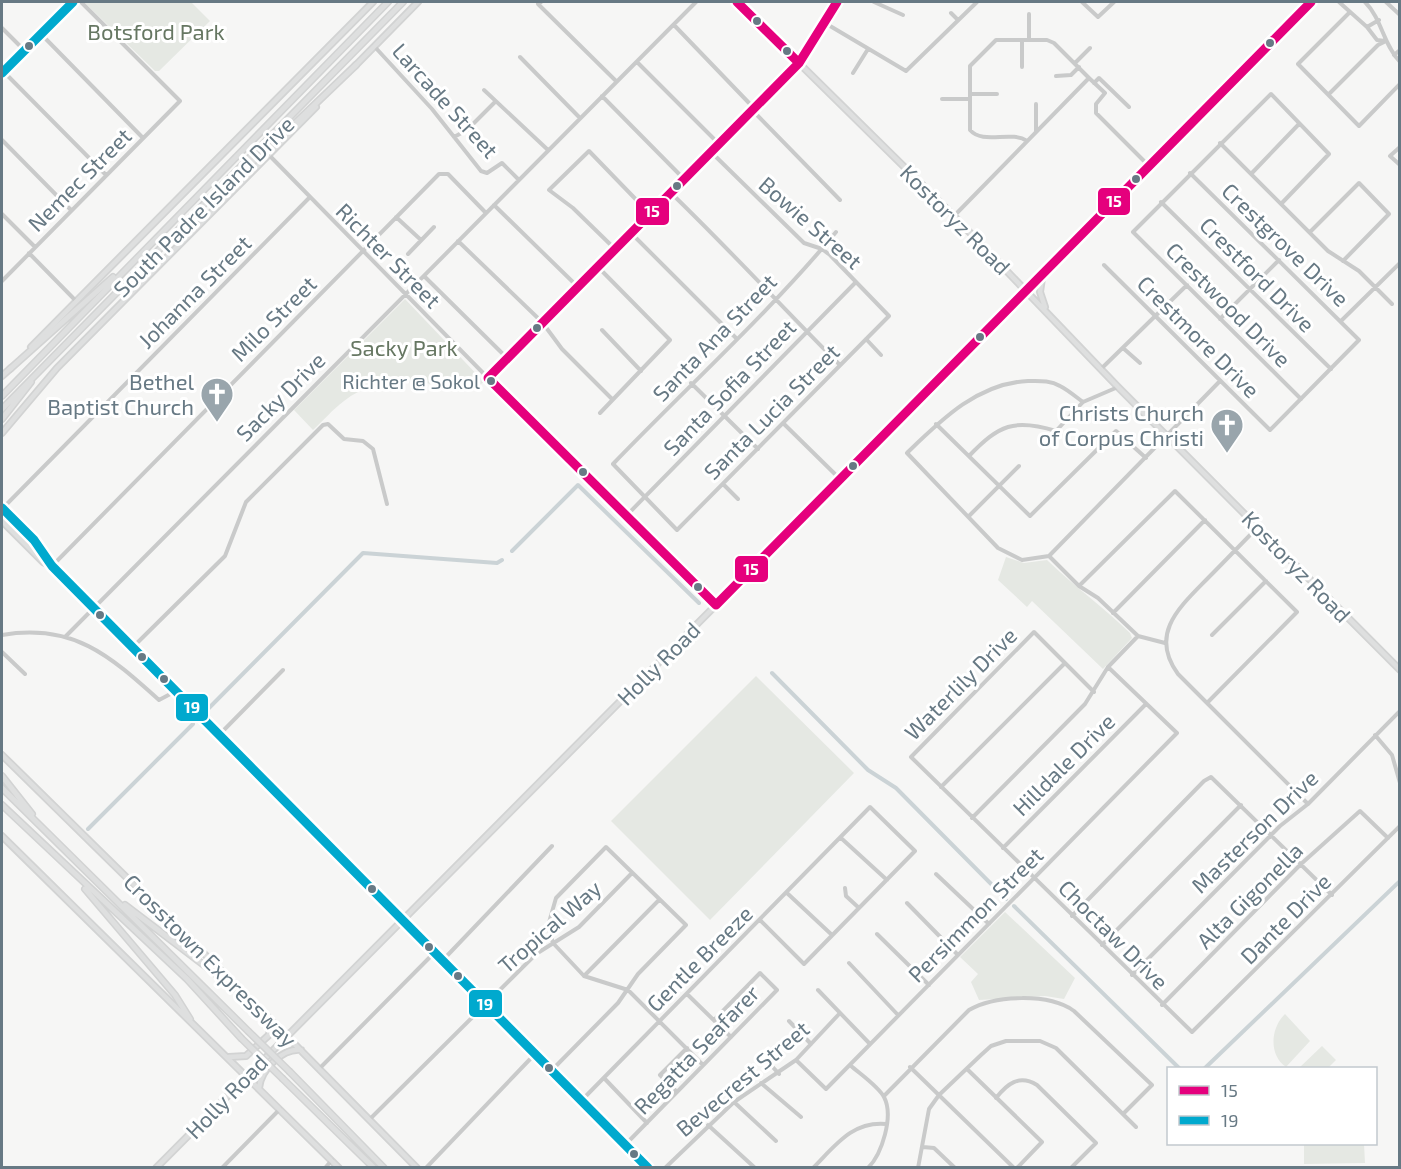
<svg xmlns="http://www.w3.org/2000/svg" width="1401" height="1169" font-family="'Exo 2',sans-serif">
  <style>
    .green { fill: #e5e8e3 }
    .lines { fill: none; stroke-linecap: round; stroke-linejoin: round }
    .canal { stroke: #cbd3d6; stroke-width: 4 }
    .major-casing { stroke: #d2d3d3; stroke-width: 8 }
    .highway-casing { stroke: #d2d3d3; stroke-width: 8 }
    .minor { stroke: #c9caca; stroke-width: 4 }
    .major { stroke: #dedfdf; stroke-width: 4.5 }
    .highway { stroke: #dedfdf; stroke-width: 5 }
    .highway-bridge-casing { stroke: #d2d3d3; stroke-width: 8; stroke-linecap: butt }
    .highway-bridge { stroke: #dedfdf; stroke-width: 5 }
    .bus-1-casing { stroke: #fff; stroke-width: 14 }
    .bus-2-casing { stroke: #fff; stroke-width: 14 }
    .bus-1 { stroke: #e5007d; stroke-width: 9 }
    .bus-2 { stroke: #00a9ce; stroke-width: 9 }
    .bus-dot { fill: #677984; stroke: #fff; stroke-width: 2 }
    .labels { text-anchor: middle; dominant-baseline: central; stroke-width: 6; stroke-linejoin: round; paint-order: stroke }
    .bus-label { font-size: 20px; fill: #677984; stroke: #fff; text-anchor: end }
    .park-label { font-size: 22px; fill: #667762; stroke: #fff }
    .street-label { font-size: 22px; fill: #677984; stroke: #fff }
    .poi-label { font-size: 22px; fill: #677984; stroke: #fff; text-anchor: end }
    .line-badge { stroke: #fff; stroke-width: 2 }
    .badge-label { font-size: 16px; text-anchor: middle; font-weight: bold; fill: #fff }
  </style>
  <rect width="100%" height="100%" fill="#f6f6f5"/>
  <path class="green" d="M84 2H191L210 21 159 71H155Z
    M405 299 484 382 476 387C431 387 384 370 344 401 333 409 323 421 313 430L294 410Z
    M1006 557 1024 563 1047 560C1074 586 1103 607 1130 633L1132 638 1103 669 1032 601 1027 607 998 580Z
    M756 676 854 773 710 920 611 821Z
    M1005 912 1075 978 1064 999 1045 996 979 1000 971 982 978 974 960 957Z
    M1285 1014 1310 1041 1286 1067C1268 1055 1271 1027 1285 1014Z
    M1322 1046 1336 1060 1328 1068H1299Z
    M1304 1144H1364L1365 1163 1304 1164Z"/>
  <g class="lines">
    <path class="canal" d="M512 551 578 485 699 603
      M772 673 868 770 896 788 1006 899
      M207 710 363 553 497 563 502 560
      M88 829 193 724
      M1014 906 1179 1068
      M1205 1068 1400 881"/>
    <g class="major-casing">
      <path id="major" d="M737 2 954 216 1118 387 1400 670
        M355 66 418 2
        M2 73 73 2
        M1042 278 1040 292 1045 307
        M31 347 373 2
        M2 376 11 368
        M2 433 57 368 316 107
        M2 508 34 540 52 566 648 1168
        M2 521 43 562 52 566
        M2 755 242 991
        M2 836 339 1168
        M250 999 417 1168
        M229 1057 246 1056 269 1035 271 1021
        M259 1088C261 1069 283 1048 301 1050
        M156 1168 716 605 1311 2"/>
    </g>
    <g class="highway-casing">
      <path id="highway" d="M238 173 264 153 356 65
        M10 369 113 277
        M2 396 388 2
        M2 409 403 2
        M2 419 31 382
        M2 776 32 814
        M2 788 248 1031
        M2 805 187 979 241 1038
        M85 889 175 995 190 1019
        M125 905 250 1000
        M290 1072 384 1168
        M283 1079 374 1168"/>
    </g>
    <path class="minor" d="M541 2 538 4 616 81
      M874 2 903 15
      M1082 2 1098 17 1114 2
      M1339 2 1367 27 1379 20
      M1365 2C1382 19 1383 44 1400 62
      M1386 2 1400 15
      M1350 12 1298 64 1359 126 1400 84
      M951 13 958 20
      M1029 14V40
      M825 23 906 71 977 2
      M674 25 750 104 755 113 840 200
      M1367 27 1377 40 1385 41
      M2 28 24 50
      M41 34 143 138
      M374 46 432 109 481 171 487 173 502 163 519 180
      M1394 55 1400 50
      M520 57 580 118
      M637 62 719 144
      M1075 63 1090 48
      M1022 67V40
      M3 71 106 175
      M853 73 868 49
      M1056 76 1071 75 1079 67
      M1094 83 1099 78 1129 107
      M484 90 548 150
      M970 94H997
      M1329 94 1378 45 1386 41
      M602 96 684 179
      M942 99H970
      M1036 104V131
      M454 137 467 130 495 102
      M2 140 71 210
      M1027 141C1011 130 983 145 970 130V66L996 40H1047L1054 43 1089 78
      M1220 143 1328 251 1359 271 1392 304
      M1400 147 1390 156 1400 165
      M711 152 804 243 822 249 830 255 889 316 677 530 613 464C686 388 769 313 836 232
      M269 155 488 378 716 605
      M1251 174 1299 124
      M671 193C729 249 783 308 840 365
      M1161 202 1331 369
      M1281 204 1329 154 1271 94 1133 232 1301 399
      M494 205 578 287
      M2 214 35 247
      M954 216 1089 78 1105 93 1096 104V113L1150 167
      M396 217 421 240
      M1310 232 1359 183 1389 214 1343 261
      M631 233 736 338
      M458 241 542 322 562 349 612 399
      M615 249 573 208 549 190 589 151 650 214
      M29 253 76 301
      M408 254 434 227
      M1104 265 1270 430 1359 340 1190 173
      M597 266 670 340 600 413
      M424 276 508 359
      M2 281 180 101 81 2
      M1220 319 1279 260
      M1341 321 1400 263
      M602 330 641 371
      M866 339 881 355
      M1123 348 1140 363
      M1102 368 1187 285
      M488 378 799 63 837 2
      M691 383 758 449
      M783 423 840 479
      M936 424 1030 516 1116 431 1146 458
      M969 456C999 425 1014 418 1056 431L1083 402 1118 387
      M723 484 738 499
      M2 509 310 197
      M627 515 855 283
      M969 516 1019 466
      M1258 527C1242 543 1226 560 1209 577 1181 606 1148 633 1178 674L1308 804
      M1049 556 1022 560 998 548 907 453C941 420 978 383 1028 381 1039 381 1050 380 1060 386 1068 390 1076 397 1083 402
      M1049 556 1220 381
      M1049 556 1079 586 1098 598 1138 636 1165 643
      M52 566 439 174H448L486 213
      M1079 586 1175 491 1297 612 1207 703
      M1113 613 1205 520
      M2 635C73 623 109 655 159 700L176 691
      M1212 635 1266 581
      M66 636 696 2
      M133 647 225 556 246 502 323 425 328 424 344 439 363 441 373 449 387 504
      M2 652 25 674
      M1094 692 1034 632 911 757 1192 1032 1400 826
      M219 735 283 670
      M1375 735 1392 755 1400 783
      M941 787 1065 663
      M972 818 1085 704 1108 667 1138 636
      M841 838 887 880
      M1003 848 1146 704
      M936 874 989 924
      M845 888 846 896 859 908
      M787 893 832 935
      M907 903 958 955
      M1072 916 1204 781 1211 777 1332 895
      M877 934 929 985
      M1102 945 1241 805
      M443 960 552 846
      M849 963 898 1015
      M1132 975 1280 826 1308 804 1400 711
      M584 976 659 900
      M818 990 870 1044
      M687 994 731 1037
      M1162 1005 1301 864 1360 811 1388 838
      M789 1021 811 1044
      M796 1060 826 1089 1177 733 1108 667
      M770 1064 779 1074
      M850 1065C860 1074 878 1086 884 1097 894 1116 882 1154 868 1168
      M910 1067 1014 1168
      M319 1069 435 952
      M967 1069 1042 1142 1017 1168
      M551 1071 618 1003 638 974 686 925 606 847 556 898 548 926 553 943 584 976 628 990 703 1065
      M604 1078 647 1123
      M761 1083 801 1117
      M677 1092 660 1075 687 1048
      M884 1096 969 1010C995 995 1049 993 1074 1011L1152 1085 1123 1114
      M996 1098C1007 1084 1019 1074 1037 1085L1096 1143 1071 1168
      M581 1101 870 807 915 851 804 964 760 920
      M734 1102 776 1141
      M370 1119 536 954 579 927 632 873
      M708 1125 754 1167
      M625 1145 777 990 760 973 714 1020
      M923 1147 934 1148 955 1168
      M222 1168 280 1109
      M325 1168 332 1160
      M426 1168 534 1055
      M665 1168 734 1102 796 1060 840 1013
      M813 1168C835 1146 852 1121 886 1124
      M918 1168 929 1109 939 1095 981 1055 991 1046 1006 1041H1040L1056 1048 1136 1127"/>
    <use href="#major" class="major"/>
    <use href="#highway" class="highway"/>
    <g class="highway-bridge-casing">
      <path id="highway-bridge" d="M248 1031 290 1072
        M241 1038 283 1079"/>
    </g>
    <use href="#highway-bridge" class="highway-bridge"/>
    <g class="bus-1-casing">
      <path id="bus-1" d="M737 2 799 63
        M837 2 799 63 488 378 716 605 1311 2"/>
    </g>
    <g class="bus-2-casing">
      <path id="bus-2" d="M2 73 73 2
        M2 508 34 540 52 566 648 1168"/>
    </g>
    <use href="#bus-1" class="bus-1"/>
    <use href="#bus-2" class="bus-2"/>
  </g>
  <defs>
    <g id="church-pin" transform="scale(1.725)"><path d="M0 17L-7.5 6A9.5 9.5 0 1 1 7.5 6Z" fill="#99a5ac" stroke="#fff"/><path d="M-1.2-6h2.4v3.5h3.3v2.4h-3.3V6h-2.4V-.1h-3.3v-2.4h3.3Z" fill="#fff"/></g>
  </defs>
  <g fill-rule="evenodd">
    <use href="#church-pin" x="217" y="394"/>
    <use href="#church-pin" x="1227" y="425"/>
  </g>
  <g class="bus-dot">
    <circle cx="757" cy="21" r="5"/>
    <circle cx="1270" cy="43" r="5"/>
    <circle cx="29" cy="46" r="5"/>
    <circle cx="787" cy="51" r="5"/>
    <circle cx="1136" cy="179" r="5"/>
    <circle cx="677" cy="186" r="5"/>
    <circle cx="537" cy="328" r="5"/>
    <circle cx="980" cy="337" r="5"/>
    <circle cx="491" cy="381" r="5"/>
    <circle cx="853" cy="466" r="5"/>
    <circle cx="583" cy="472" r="5"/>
    <circle cx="698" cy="587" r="5"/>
    <circle cx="100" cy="615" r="5"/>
    <circle cx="142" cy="657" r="5"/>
    <circle cx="164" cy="679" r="5"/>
    <circle cx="372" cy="889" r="5"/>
    <circle cx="429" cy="947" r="5"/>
    <circle cx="458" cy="976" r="5"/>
    <circle cx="549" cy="1068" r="5"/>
    <circle cx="634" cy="1154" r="5"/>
  </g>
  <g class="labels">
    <g class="bus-label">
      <text x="480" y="381">Richter @ Sokol</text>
    </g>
    <g class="park-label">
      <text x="156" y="31">Botsford Park</text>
      <text x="404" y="347">Sacky Park</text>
    </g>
    <g class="street-label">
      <text transform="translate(446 100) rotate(48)">Larcade Street</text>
      <text transform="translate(79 179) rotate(-45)">Nemec Street</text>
      <text transform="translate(203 206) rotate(-45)">South Padre Island Drive</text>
      <text transform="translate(956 219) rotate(45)">Kostoryz Road</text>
      <text transform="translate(811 222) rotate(41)">Bowie Street</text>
      <text transform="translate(1286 244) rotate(44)">Crestgrove Drive</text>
      <text transform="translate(389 255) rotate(45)">Richter Street</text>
      <text transform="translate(1258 274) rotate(45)">Crestford Drive</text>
      <text transform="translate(194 291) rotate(-45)">Johanna Street</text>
      <text transform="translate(1229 304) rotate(45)">Crestwood Drive</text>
      <text transform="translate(273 318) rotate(-45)">Milo Street</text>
      <text transform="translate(1199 336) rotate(45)">Crestmore Drive</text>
      <text transform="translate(714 337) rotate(-46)">Santa Ana Street</text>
      <text transform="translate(729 387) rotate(-46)">Santa Sofia Street</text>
      <text transform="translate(280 396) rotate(-45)">Sacky Drive</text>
      <text transform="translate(771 411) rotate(-45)">Santa Lucia Street</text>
      <text transform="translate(1297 566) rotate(46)">Kostoryz Road</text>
      <text transform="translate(658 663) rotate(-45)">Holly Road</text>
      <text transform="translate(960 683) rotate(-45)">Waterlily Drive</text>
      <text transform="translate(1063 764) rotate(-45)">Hilldale Drive</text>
      <text transform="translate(1254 831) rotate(-44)">Masterson Drive</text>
      <text transform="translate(1249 895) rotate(-45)">Alta Gigonella</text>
      <text transform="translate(975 914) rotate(-45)">Persimmon Street</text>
      <text transform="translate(1285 918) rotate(-45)">Dante Drive</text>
      <text transform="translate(549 926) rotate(-41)">Tropical Way</text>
      <text transform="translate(1114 934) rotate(45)">Choctaw Drive</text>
      <text transform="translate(699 958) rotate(-45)">Gentle Breeze</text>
      <text transform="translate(211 960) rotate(45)">Crosstown Expressway</text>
      <text transform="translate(696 1049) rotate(-46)">Regatta Seafarer</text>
      <text transform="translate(742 1078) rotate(-40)">Bevecrest Street</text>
      <text transform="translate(226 1096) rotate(-46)">Holly Road</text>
    </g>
    <g class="poi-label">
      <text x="194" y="381">Bethel<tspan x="194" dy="25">Baptist Church</tspan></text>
      <text x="1204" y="412">Christs Church<tspan x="1204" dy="25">of Corpus Christi</tspan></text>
    </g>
  </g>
  <g class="line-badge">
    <rect x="1097" y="187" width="34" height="29" rx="6" fill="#e5007d"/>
    <rect x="635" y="197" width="35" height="29" rx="6" fill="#e5007d"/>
    <rect x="734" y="555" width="35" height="28" rx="6" fill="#e5007d"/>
    <rect x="175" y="693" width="34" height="29" rx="6" fill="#00a9ce"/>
    <rect x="468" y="989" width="35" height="29" rx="6" fill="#00a9ce"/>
  </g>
  <g class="badge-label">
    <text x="1114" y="207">15</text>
    <text x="652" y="217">15</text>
    <text x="751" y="575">15</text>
    <text x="192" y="713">19</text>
    <text x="485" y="1010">19</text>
  </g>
  <rect width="1401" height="1169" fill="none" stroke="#677984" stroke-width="6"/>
  <rect x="1167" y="1067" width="210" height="78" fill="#ffffff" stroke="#c2c9ce" stroke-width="1.5"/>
  <rect x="1179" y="1086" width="30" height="9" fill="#e5007d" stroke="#c2c9ce" stroke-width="1.5"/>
  <text x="1221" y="1097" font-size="18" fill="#677984">15</text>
  <rect x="1179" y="1116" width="30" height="9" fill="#00a9ce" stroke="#c2c9ce" stroke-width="1.5"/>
  <text x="1221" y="1127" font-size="18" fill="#677984">19</text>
</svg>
